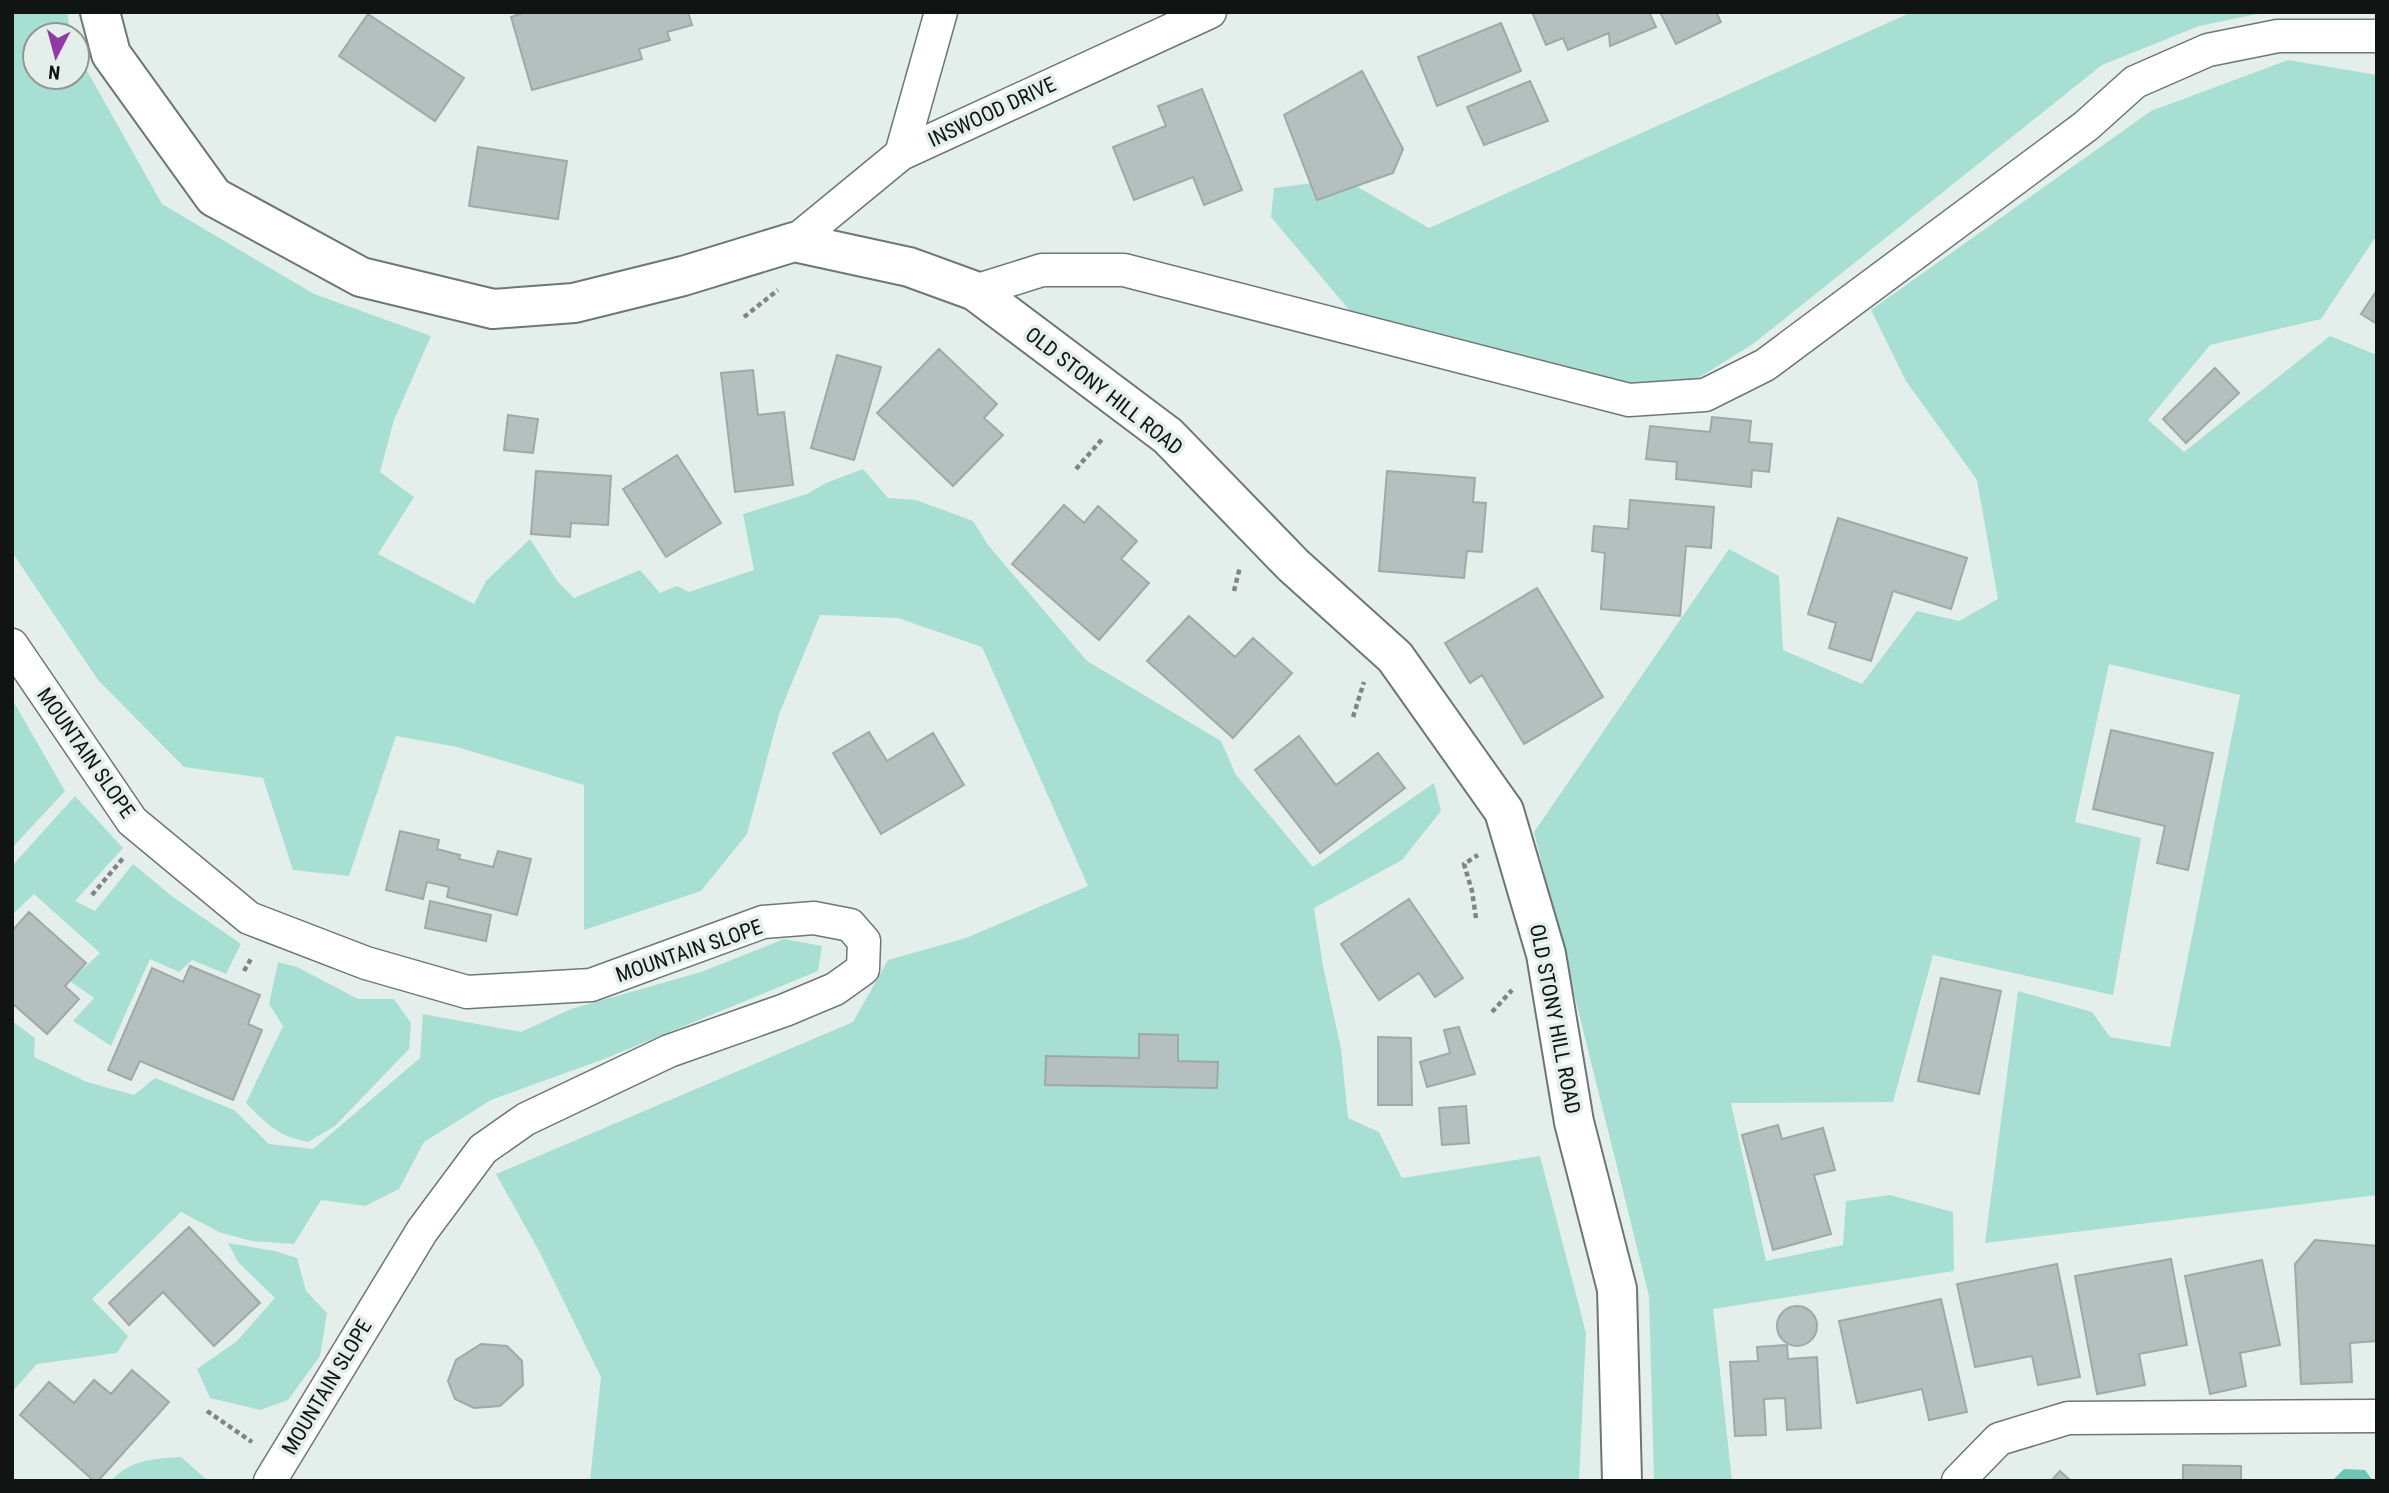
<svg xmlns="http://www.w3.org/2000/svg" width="2389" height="1493" font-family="'Roboto Condensed',sans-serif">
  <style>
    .green { fill: #a8dfd3 }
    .water { fill: #6dc6b5 }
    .building { fill: #b5bfbd; stroke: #9fa9a6; stroke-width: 2 }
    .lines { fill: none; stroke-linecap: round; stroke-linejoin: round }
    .street-casing { stroke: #6d7774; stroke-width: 35 }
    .secondary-casing { stroke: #6d7774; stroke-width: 42 }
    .path { stroke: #7e8683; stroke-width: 4.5; stroke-dasharray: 5 3.5; stroke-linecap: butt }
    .street { stroke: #fff; stroke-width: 32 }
    .secondary { stroke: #fff; stroke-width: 38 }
    .labels { text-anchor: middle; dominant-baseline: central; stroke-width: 7; stroke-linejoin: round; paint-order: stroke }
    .street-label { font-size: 21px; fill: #101413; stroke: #e4efec }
  </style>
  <rect width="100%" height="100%" fill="#e4efec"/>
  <path class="green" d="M12 12H67L71 35H35V77H77V53L162 204 314 294 431 336 394 420 380 472 414 497 378 554 474 604 486 581 530 539 558 582 574 598 640 570 660 593 677 586 689 592 754 570 743 514 807 494 826 483 863 469 888 498 916 500 973 521 988 545 1087 661 1221 741 1236 775 1313 867 1434 783 1441 811 1402 860 1314 908 1323 966 1341 1049 1348 1118 1379 1132 1402 1178 1540 1156 1586 1333 1579 1481H590L601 1377 540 1253 496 1174 853 1022 888 960 966 938 1088 886 982 647 898 618 820 615 779 714 747 834 701 891 584 930V785L457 747 396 736 349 876 293 870 263 778 184 767 98 680 12 552Z
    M1912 12H2267L2199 26 2102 65 1753 344 1695 380 1624 384 1350 311 1271 217 1274 188 1344 179 1429 228Z
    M2288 60 2377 75V235L2321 319 2210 345 2148 420 2184 452 2330 336 2377 355V1195L1985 1243 2018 991 2092 1012 2110 1037 2170 1047 2240 695 2109 664 2075 822 2141 838 2113 995 1933 955 1893 1102 1731 1103 1766 1261 1843 1245 1846 1201 1890 1195 1953 1212 1954 1271 1713 1309 1732 1481H1654L1649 1296 1534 832 1729 549 1779 576 1783 650 1862 684 1917 611 1959 621 1998 599 1977 480 1906 381 1871 310 2151 111Z
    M12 699 65 791 12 848Z
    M75 796 123 848 75 901 95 911 133 864 173 897 241 944 226 974 192 960 179 972 150 959 111 1046 73 1021 94 998 70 981 100 953 34 894 12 915V866Z
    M784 939 822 946 818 971 604 1059 491 1100 424 1142 399 1189 365 1206 321 1200 294 1244 251 1241 219 1232 181 1212 92 1299 128 1336 117 1353 37 1364 12 1392V1021L35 1038 34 1057 87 1082 134 1095 155 1078 234 1110 269 1144 313 1149 420 1058 423 1014 521 1032 571 1009 701 972Z
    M278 962 297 967 358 999H394L411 1023 409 1049 335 1126 308 1142C277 1136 267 1124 246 1103L283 1026 269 1004Z
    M228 1243 275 1251 297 1258 306 1291 327 1313 320 1356 288 1400 260 1410 210 1398 197 1369 237 1341 275 1298 238 1262Z
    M181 1457 208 1481H111C131 1459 153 1459 181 1457Z"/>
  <path class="water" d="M2344 1469 2365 1470 2373 1481H2332Z"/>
  <path class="building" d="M526 12H688L692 25 667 32 670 40 639 49 642 59 532 90 511 17Z
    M1532 12H1649L1656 27 1610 46 1609 33 1568 50 1563 38 1546 45Z
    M1660 12H1716L1721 22 1676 44Z
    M368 14 464 78 435 121 339 56Z
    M1501 23 1521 71 1437 106 1418 57Z
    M1362 71 1403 149 1393 173 1317 200 1284 115Z
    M1530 81 1548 121 1484 145 1467 107Z
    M1202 89 1242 190 1204 205 1193 177 1134 200 1113 147 1166 126 1158 106Z
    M478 147 567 161 558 219 469 206Z
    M2377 290V324L2361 314Z
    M939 349 997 404 984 418 1003 435 953 486 877 413Z
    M837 355 881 367 854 460 811 448Z
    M2215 368 2239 393 2186 443 2163 419Z
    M753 370 758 415 784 412 793 485 735 492 721 373Z
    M508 415 538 419 533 453 504 450Z
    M1712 417 1751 421 1749 442 1772 444 1769 472 1752 470 1751 487 1676 479 1677 462 1646 459 1650 426 1710 432Z
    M677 455 721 523 666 557 623 489Z
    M536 471 611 476 608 525 571 523 570 537 531 534Z
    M1387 471 1475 478 1473 502 1486 503 1482 552 1467 551 1464 578 1379 571Z
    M1630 500 1714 507 1711 548 1686 546 1680 616 1601 609 1605 553 1592 551 1594 526 1628 529Z
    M1064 505 1084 523 1098 506 1137 541 1121 559 1149 583 1099 640 1012 564Z
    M1838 518 1967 558 1951 609 1893 591 1871 661 1829 648 1836 623 1808 614Z
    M1537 588 1603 697 1524 744 1482 675 1470 683 1445 643Z
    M1189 616 1235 657 1253 638 1292 673 1233 738 1147 661Z
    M2111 730 2213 753 2188 870 2157 863 2165 826 2093 809Z
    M869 732 887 761 933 733 964 785 881 834 833 753Z
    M1299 736 1336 785 1378 753 1405 788 1320 853 1255 770Z
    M400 831 439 840 437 849 460 855 459 859 493 867 498 851 531 859 517 915 447 897 449 887 427 882 423 899 386 890Z
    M1409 899 1463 978 1435 997 1419 973 1379 1000 1341 944Z
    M430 901 491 915 486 941 425 928Z
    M29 912 86 963 65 986 79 999 47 1034 12 1003V931Z
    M190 966 260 995 248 1024 262 1030 233 1100 140 1061 131 1080 108 1070 152 968 183 982Z
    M1941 978 2001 991 1979 1094 1918 1081Z
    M1459 1027 1475 1074 1427 1087 1420 1062 1450 1053 1444 1030Z
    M1139 1034 1178 1035V1061L1218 1062 1217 1088 1045 1085 1046 1056 1139 1058Z
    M1378 1037 1411 1038 1412 1105H1378Z
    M1466 1106 1469 1143 1442 1145 1439 1108Z
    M1778 1125 1782 1139 1823 1128 1835 1170 1814 1175 1831 1234 1773 1250 1742 1135Z
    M189 1227 260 1303 214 1346 163 1292 129 1325 109 1303Z
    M2315 1240 2377 1246V1341L2350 1343 2352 1382 2301 1384 2295 1264Z
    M2171 1259 2187 1345 2139 1354 2145 1385 2097 1394 2075 1276Z
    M2262 1260 2280 1345 2240 1353 2246 1386 2210 1394 2185 1276Z
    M2057 1264 2080 1377 2038 1385 2032 1356 1975 1367 1957 1284Z
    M1941 1299 1967 1412 1929 1420 1922 1389 1857 1403 1839 1321Z
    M1777 1326a20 20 0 1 1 40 0a20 20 0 1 1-40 0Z
    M481 1344 507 1346 522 1361 523 1385 500 1406 474 1408 455 1399 448 1381 456 1360Z
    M1787 1345 1788 1359 1817 1357 1821 1428 1787 1430 1785 1398 1764 1399 1766 1435 1735 1436 1730 1362 1758 1361 1757 1347Z
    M132 1370 169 1402 98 1481H94L20 1415 49 1382 74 1403 94 1380 111 1394Z
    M2183 1465 2241 1466V1481H2183Z
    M2060 1471 2071 1481H2051Z"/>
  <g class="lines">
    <g class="street-casing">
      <path id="street" d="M901 154 941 12
        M794 242 901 154 1210 12
        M975 291 1042 270H1124L1629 400 1705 395 1765 365 2086 126 2135 82 2208 50 2278 36H2377
        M12 645 132 821 249 918 366 963 467 992 591 985 763 922 814 918 850 925 864 941 863 969 835 989 785 1010 669 1051 526 1119 483 1149 422 1231 270 1481
        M1958 1481 1999 1439 2068 1418 2377 1416"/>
    </g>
    <g class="secondary-casing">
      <path id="secondary" d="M100 12 111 54 214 197 361 277 493 309 574 303 683 276 794 242 909 267 975 291 1168 436 1293 565 1395 657 1504 811 1546 954 1574 1122 1617 1289 1622 1481"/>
    </g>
    <path class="path" d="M744 317 778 290
      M1076 469 1104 437
      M1234 591 1240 567
      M1353 717 1364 682
      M92 895 124 857
      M1476 918 1472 891 1464 864 1478 855
      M244 971 252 957
      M1492 1012 1512 990
      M207 1411 252 1442"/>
    <use href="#street" class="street"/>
    <use href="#secondary" class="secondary"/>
  </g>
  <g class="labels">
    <g class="street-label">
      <text transform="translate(992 112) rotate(-25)">INSWOOD DRIVE</text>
      <text transform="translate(1104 391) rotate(38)">OLD STONY HILL ROAD</text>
      <text transform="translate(86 753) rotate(55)">MOUNTAIN SLOPE</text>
      <text transform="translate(689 951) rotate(-19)">MOUNTAIN SLOPE</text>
      <text transform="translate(1555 1019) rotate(79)">OLD STONY HILL ROAD</text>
      <text transform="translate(327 1387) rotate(-59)">MOUNTAIN SLOPE</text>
    </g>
  </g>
  <rect width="2389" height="1493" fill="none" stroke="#101413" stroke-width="28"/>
  <g transform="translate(56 56) rotate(186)"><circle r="33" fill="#e4efec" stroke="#8f9795" stroke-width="2"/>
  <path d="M0-5L12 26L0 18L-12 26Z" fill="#9139a6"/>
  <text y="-10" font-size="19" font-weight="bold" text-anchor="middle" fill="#101413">N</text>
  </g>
</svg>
